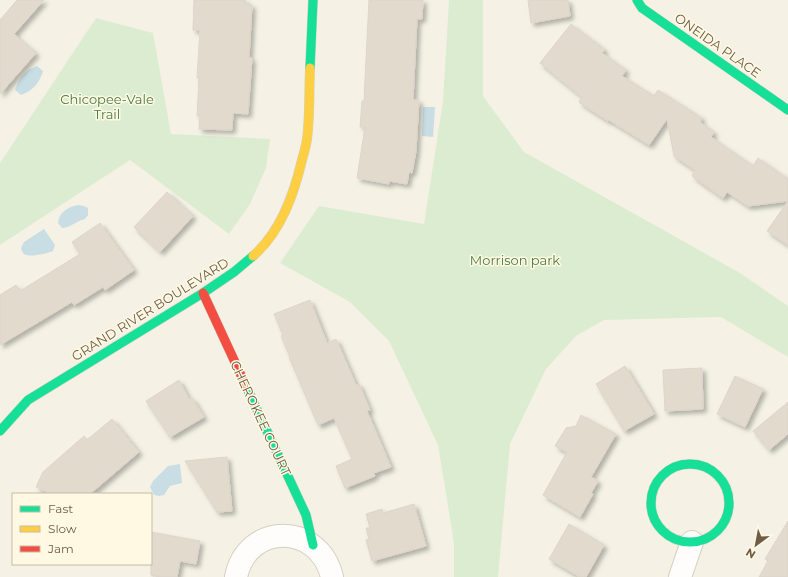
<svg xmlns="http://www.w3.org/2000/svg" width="788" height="577" font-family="Montserrat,sans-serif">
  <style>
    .green { fill: #dcecd0 }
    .water { fill: #c8dde4 }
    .building { fill: #e1dacd; stroke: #ddd5c8; filter: url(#shadow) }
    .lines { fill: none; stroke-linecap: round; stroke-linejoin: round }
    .street-casing { stroke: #d6cfc3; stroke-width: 24 }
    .fast-casing { stroke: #d5cec2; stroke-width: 10 }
    .slow-casing { stroke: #d5cec2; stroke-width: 10 }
    .jam-casing { stroke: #d5cec2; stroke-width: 10 }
    .street { stroke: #fefdfb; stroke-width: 22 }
    .fast { stroke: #16e098; stroke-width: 9 }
    .slow { stroke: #ffcf43; stroke-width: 9 }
    .jam { stroke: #f24e42; stroke-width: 9 }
    .labels { text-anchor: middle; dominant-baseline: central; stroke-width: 3; stroke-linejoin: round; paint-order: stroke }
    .street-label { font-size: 13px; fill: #705d48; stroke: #fff9e4 }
    .park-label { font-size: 13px; fill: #4a7b43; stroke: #fff9e4 }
  </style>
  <defs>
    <filter id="shadow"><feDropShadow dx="3.5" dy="3.5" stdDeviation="2" flood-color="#0004"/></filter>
  </defs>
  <rect width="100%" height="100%" fill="#f5f2e5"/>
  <path class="green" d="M449 0H483V96L524 152 740 273 788 306V357L721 317 604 320 576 336 546 369 510 444 498 577H454V543L438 445 389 341 350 302 280 263 319 206 424 224 443 101Z
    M96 18 153 33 171 134 270 139 266 168 250 204 229 234 130 160 0 245V163Z"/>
  <path class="water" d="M37 66 43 71C40 82 33 91 21 95L15 90C20 77 24 71 37 66Z
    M423 107H435L433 137 422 136Z
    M78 205 84 206 88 208V215L85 219C76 221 70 228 62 228L58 223C59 212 68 207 78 205Z
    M44 229 55 245 53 251C48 253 33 257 27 255 23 255 22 251 21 248L24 242Z
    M180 464 182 483 170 486 164 495 159 496 154 495 150 487 153 481 168 466Z"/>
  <path class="building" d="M17 0H44L14 34 36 53 0 94V20Z
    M194 0H246L245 4 252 5 249 58H252L248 114 233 113 232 130 199 129 200 116H197L199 78H197L200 30H193Z
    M369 0H423L422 19H417L413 100H419L416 151 412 173 409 172 407 184 389 181V184L357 178 365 127H360L362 101H364Z
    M528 0H568L570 16 531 23Z
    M571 24 605 50 602 53 626 70 622 76 654 96 658 90 702 118 700 122 714 132 711 137 753 166 758 158 788 179V201L748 206 727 192 723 198 692 176 695 170 674 156 667 119 649 145 609 120 608 121 579 102 582 97 540 63Z
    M167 192 193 216 160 252 134 227Z
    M788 201V245L767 231Z
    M100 223 134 270 105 290 103 287 74 305 72 302 0 345V295L16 285 20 291 80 254 72 242Z
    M310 300 327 343 336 339 356 385 359 384 370 410 367 411 391 467 374 473 375 476 345 488 336 466 352 459 334 418 318 425 289 357H290L281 336 283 335 274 314Z
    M625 366 654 414 624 431 596 384Z
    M702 368 703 409 665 411 663 370Z
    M735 376 763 389 745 427 717 414Z
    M179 380 189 399 192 398 204 417 170 437 146 401Z
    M788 402V434L769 450 753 431Z
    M581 415 616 434 591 477 598 481 591 493 593 494 580 517 543 495 567 452 555 446 566 428 576 426Z
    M112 419 139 452 90 494H51L36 487 43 472 84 436 87 440Z
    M227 457 232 511 217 512 185 461Z
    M414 504 426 546 372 561 366 540 369 539 366 528H370L366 514 382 509 383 513Z
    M788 521V577H759L768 561 765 559Z
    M569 524 604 545 586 577H580L549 559Z
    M151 532 200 541 196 564 180 561 177 577H161L151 575Z"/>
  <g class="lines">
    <g class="street-casing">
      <path id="street" d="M236 577C247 522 319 522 332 577
        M680 577 692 542"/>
    </g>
    <g class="fast-casing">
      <path id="fast" d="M637 0 642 8 788 110
        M310 68 313 0
        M246 386 306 515 313 545
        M0 431 28 400 203 293 234 272 253 256
        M651 503a39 39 0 1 1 78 0a39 39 0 1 1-78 0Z"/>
    </g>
    <g class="slow-casing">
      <path id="slow" d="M253 256C281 232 294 194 302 160 304 153 306 146 307 139 310 116 309 92 310 68"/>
    </g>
    <g class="jam-casing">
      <path id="jam" d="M203 293 246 386"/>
    </g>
    <use href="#street" class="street"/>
    <use href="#fast" class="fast"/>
    <use href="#slow" class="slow"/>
    <use href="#jam" class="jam"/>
  </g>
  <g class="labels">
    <g class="street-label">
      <text transform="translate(718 45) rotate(35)">ONEIDA PLACE</text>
      <text transform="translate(150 309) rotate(-32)">GRAND RIVER BOULEVARD</text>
      <text transform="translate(261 418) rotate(65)">CHEROKEE COURT</text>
    </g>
    <g class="park-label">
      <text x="107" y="99">Chicopee-Vale<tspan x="107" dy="15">Trail</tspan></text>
      <text x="515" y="260">Morrison park</text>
    </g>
  </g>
  <rect x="12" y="493" width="140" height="72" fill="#fff9e4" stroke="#c6bba6"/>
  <rect x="20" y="506" width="20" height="6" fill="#16e098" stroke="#c6bba6"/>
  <text x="48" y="513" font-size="12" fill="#705d48">Fast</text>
  <rect x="20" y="526" width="20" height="6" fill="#ffcf43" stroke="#c6bba6"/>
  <text x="48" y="533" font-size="12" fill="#705d48">Slow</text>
  <rect x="20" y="546" width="20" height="6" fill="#f24e42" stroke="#c6bba6"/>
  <text x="48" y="553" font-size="12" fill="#705d48">Jam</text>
  <g transform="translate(756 545) rotate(212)" stroke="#fff9e4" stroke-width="3" paint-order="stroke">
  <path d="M0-3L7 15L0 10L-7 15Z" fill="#705d48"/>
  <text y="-6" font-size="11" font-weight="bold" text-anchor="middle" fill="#705d48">N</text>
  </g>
</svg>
